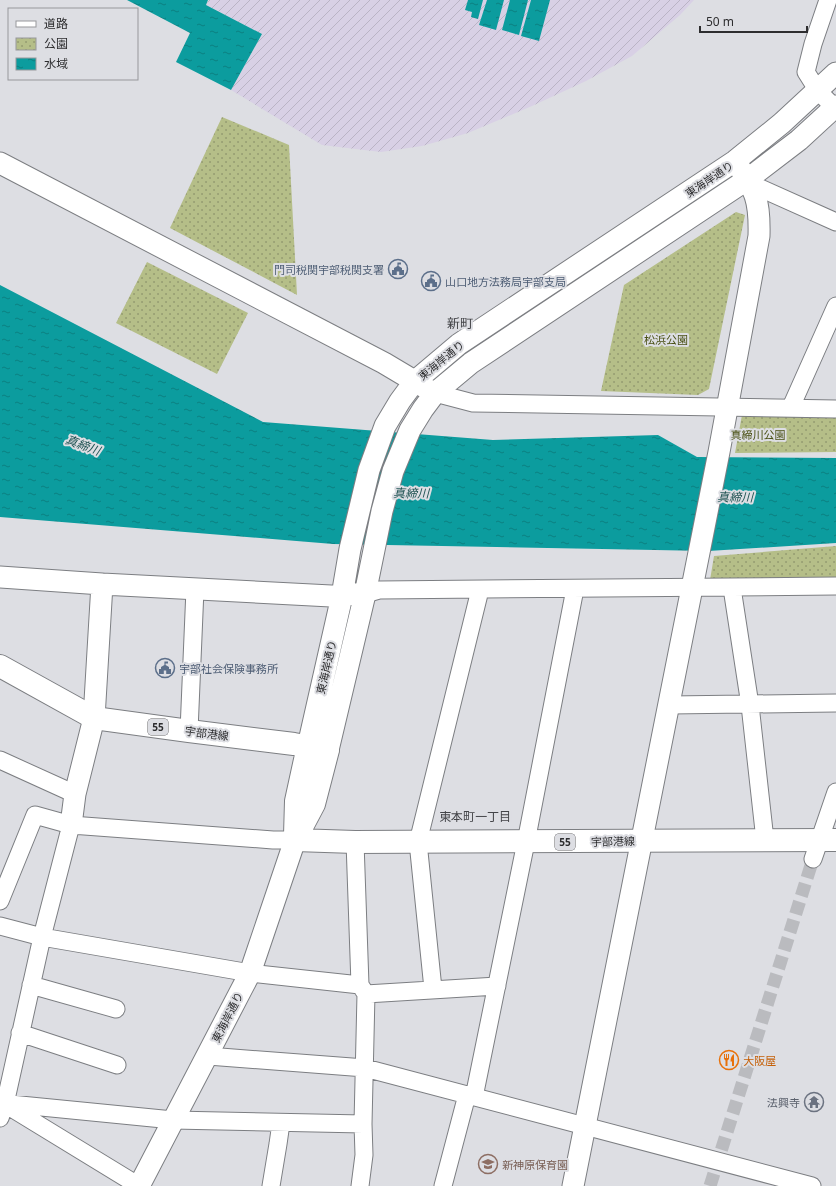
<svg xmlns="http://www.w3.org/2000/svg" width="836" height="1186" font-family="'Noto Sans','Noto Sans JP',sans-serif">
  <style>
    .industrial { fill: url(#industrial-furrows) }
    .park { fill: url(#park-dots) }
    .water { fill: url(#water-ripples) }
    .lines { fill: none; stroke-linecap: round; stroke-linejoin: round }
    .pedestrian-tunnel { stroke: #babbbf; stroke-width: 13; stroke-dasharray: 13 6; stroke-linecap: butt }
    .minor-casing { stroke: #7c7e82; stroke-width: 19 }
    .tertiary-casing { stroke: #7c7e82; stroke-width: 23 }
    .primary-casing { stroke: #7c7e82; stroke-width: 24 }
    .minor { stroke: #fff; stroke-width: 17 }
    .tertiary { stroke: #fff; stroke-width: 21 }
    .primary { stroke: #fff; stroke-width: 22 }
    .labels { text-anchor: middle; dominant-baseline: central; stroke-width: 4; stroke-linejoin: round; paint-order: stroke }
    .shield { fill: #dddee3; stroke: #626265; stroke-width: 1 }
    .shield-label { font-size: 10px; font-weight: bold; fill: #2d2d2f }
    .street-label { font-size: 11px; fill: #2d2d2f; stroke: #dddee3 }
    .service-label { font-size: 11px; fill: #4e5e75; stroke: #dddee3; text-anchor: start }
    .park-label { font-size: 11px; fill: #495014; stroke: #dddee3 }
    .food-label { font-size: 11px; fill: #c56008; stroke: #dddee3; text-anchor: start }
    .worship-label { font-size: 11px; fill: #5b616d; stroke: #dddee3; text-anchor: end }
    .education-label { font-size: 11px; fill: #785e54; stroke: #dddee3; text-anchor: start }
    .water-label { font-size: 12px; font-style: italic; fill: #215454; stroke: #dddee3 }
    .neighbourhood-label { font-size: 12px; fill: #434448; stroke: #dddee3 }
    .quarter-label { font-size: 13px; fill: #434448; stroke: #dddee3 }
  </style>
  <defs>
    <pattern id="industrial-furrows" width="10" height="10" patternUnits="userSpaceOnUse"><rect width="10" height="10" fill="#d8d0e5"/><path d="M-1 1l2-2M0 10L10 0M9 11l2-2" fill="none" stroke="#bab3c5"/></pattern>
    <pattern id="park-dots" width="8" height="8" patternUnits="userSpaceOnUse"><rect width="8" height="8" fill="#b5be88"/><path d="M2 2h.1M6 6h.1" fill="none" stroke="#949b70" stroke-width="1.8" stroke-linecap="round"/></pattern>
    <pattern id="water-ripples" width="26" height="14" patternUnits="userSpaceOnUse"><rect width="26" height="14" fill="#0c9c9e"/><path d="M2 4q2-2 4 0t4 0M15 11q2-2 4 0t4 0" fill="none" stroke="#0c8081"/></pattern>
  </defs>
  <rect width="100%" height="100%" fill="#dddee3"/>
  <path class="industrial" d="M209 0H694L680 15 632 56 586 81 532 106 468 133 422 146 381 152 322 145 231 90 262 34 206 5Z"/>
  <path class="park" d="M222 117 289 145 297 295 170 228Z
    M736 212 745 215 709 389 698 395 601 391 624 285Z
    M147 262 248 313 217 374 116 323Z
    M742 415 836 418V452L735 453Z
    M836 546V580H710L714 556Z"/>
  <path class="water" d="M127 0H208L206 5 262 34 231 90 176 62 190 33Z
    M468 0H483L478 19 471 17 472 12 465 10Z
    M487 0H504L496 30 479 25Z
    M510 0H528L519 35 502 30Z
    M531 0H550L539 41 521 36Z
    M0 285 263 422 493 440 658 435 697 457 836 458V543L708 551 333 544 0 517Z"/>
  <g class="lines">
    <path class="pedestrian-tunnel" d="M710 1186 813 859"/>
    <g class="minor-casing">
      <path id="minor" d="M828 0 813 44 806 72 818 91 834 107
        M751 184 836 222
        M435 393 473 403 836 409
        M791 407 836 306
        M732 588 750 705 765 840
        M365 594 379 590 836 586
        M670 705 836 703
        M189 731 195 589
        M0 760 75 794
        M355 842 360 985 366 994 363 1124 364 1155 360 1186
        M813 859 836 792
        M0 901 35 815 71 825 273 840H295
        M0 926 42 937 250 973 360 985
        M31 985 116 1009
        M433 989 418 842 480 590
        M366 994 497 986
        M20 1033 117 1065
        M208 1056 365 1068 812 1186
        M474 1097 526 842 575 589
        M0 1103 173 1120 363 1124
        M8 1106 139 1186
        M0 1118 5 1104 42 937 71 825
        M271 1186 278 1144 281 1123
        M443 1186 467 1095"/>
    </g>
    <g class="tertiary-casing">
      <path id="tertiary" d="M0 163 384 363 426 388
        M0 577 102 584
        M308 746 342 596 350 549 369 470 385 426 400 401 414 382 459 344 735 161 782 123 836 73
        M328 750 365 594 382 511 393 471 410 430 423 409 435 393 471 363 748 179 799 140 836 106
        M71 825 75 794 94 718 102 584 331 596 356 594
        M139 1186 250 973 295 840
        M573 1186 719 452 759 236C760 200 756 191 735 161"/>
    </g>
    <g class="primary-casing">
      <path id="primary" d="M0 666 94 718 189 731 294 744 328 750 314 804 295 840
        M295 835 296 801 308 746
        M295 840 355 842 836 840"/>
    </g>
    <use href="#minor" class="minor"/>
    <use href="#tertiary" class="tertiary"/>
    <use href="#primary" class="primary"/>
  </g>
  <defs>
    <g id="civic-ring" transform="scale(1)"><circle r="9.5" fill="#dddee3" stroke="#5c6f8a" stroke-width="1.5"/><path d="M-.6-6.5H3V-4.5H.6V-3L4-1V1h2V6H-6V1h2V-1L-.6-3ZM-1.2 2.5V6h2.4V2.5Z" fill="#5c6f8a"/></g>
    <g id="restaurant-ring" transform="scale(1)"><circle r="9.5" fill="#dddee3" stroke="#e8710a" stroke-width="1.5"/><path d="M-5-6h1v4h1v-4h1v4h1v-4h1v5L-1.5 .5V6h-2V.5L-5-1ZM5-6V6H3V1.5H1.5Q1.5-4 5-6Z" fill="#e8710a"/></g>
    <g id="temple-ring" transform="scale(1)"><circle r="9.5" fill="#dddee3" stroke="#6b7280" stroke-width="1.5"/><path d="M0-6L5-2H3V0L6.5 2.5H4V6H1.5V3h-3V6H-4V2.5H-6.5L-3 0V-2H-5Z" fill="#6b7280"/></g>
    <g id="school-ring" transform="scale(1)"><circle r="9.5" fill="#dddee3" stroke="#8d6e63" stroke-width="1.5"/><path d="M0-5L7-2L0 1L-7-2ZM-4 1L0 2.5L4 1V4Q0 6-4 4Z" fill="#8d6e63"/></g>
  </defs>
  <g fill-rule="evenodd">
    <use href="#civic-ring" x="398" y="269"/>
    <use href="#civic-ring" x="431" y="281"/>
    <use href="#civic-ring" x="165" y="668"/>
    <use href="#restaurant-ring" x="729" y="1060"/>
    <use href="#temple-ring" x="814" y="1102"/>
    <use href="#school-ring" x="488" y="1164"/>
  </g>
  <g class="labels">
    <g class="shield">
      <rect x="148" y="719" width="20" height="16" rx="3"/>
      <rect x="555" y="834" width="20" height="16" rx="3"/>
    </g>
    <g class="shield-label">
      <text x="158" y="727">55</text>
      <text x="565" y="842">55</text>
    </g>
    <g class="street-label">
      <text transform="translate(709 179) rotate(-34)">東海岸通り</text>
      <text transform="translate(441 360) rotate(-39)">東海岸通り</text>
      <text transform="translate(326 667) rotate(-77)">東海岸通り</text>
      <text transform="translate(207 733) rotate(7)">宇部港線</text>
      <text transform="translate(613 841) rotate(-1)">宇部港線</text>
      <text transform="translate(227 1017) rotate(-63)">東海岸通り</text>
    </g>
    <g class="service-label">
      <text x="384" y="269" text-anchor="end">門司税関宇部税関支署</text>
      <text x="445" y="281">山口地方法務局宇部支局</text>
      <text x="179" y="668">宇部社会保険事務所</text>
    </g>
    <g class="park-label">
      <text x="666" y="339">松浜公園</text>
      <text x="758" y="434">真締川公園</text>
    </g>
    <g class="food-label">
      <text x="743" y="1060">大阪屋</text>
    </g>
    <g class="worship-label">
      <text x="800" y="1102">法興寺</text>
    </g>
    <g class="education-label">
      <text x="502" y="1164">新神原保育園</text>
    </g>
    <g class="water-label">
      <text transform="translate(83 445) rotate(20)">真締川</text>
      <text transform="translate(411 493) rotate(1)">真締川</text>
      <text transform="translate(735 497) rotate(1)">真締川</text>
    </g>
    <g class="neighbourhood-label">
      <text x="475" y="816">東本町一丁目</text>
    </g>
    <g class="quarter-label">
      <text x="460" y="323">新町</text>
    </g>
  </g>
  <rect x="8" y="8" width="130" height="72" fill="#dddee3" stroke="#97979b"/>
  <rect x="16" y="21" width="20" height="6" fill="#ffffff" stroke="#97979b"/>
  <text x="44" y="28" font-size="12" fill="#2d2d2f">道路</text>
  <rect x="16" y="38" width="20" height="12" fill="url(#park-dots)" stroke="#97979b"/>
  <text x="44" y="48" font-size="12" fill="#2d2d2f">公園</text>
  <rect x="16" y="58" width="20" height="12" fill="url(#water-ripples)" stroke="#97979b"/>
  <text x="44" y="68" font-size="12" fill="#2d2d2f">水域</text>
  <path d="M700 26v6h107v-6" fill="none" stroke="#2d2d2f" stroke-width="2"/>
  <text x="706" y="26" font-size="12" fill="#2d2d2f" stroke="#dddee3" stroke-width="3" paint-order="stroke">50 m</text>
</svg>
